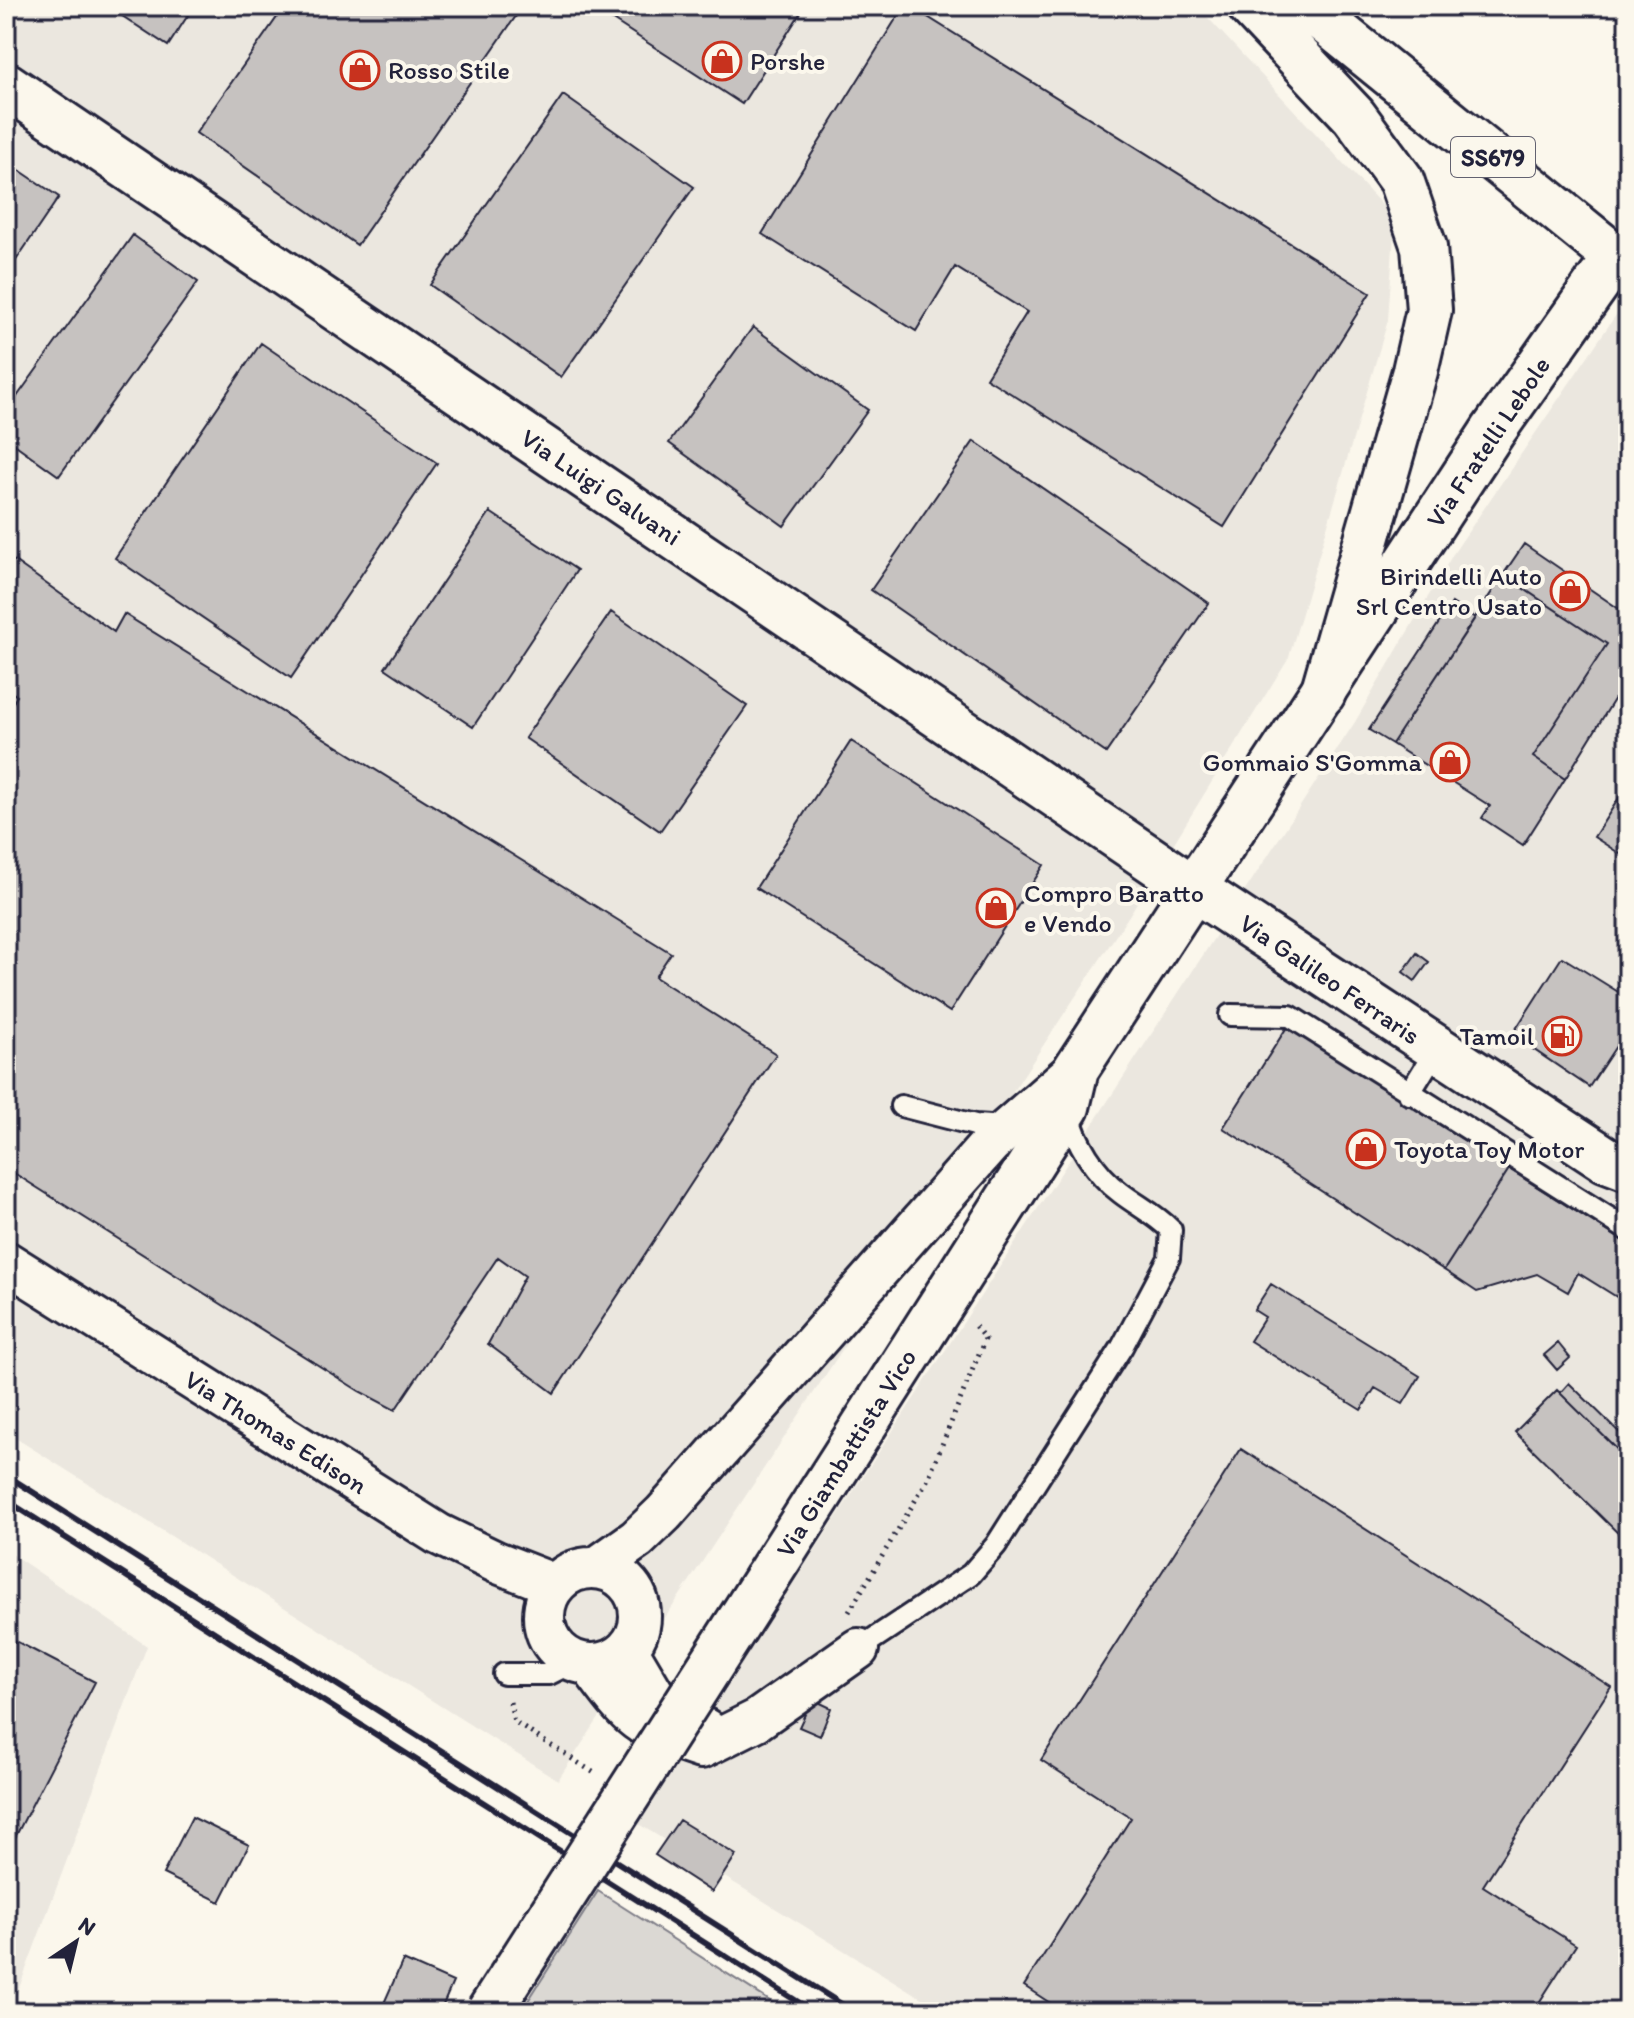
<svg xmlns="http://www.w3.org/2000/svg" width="1634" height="2018" font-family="Itim,sans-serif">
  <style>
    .built { fill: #ebe7df }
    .green { fill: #dbd8d3; stroke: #7e7d87; stroke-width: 2 }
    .building { fill: #c6c2c0; stroke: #22223b; stroke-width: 2 }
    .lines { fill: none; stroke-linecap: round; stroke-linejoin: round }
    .service-casing { stroke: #22223b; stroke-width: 26 }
    .minor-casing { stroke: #22223b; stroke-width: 46 }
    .tertiary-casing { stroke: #22223b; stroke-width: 50 }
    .primary-casing { stroke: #22223b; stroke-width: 50 }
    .path { stroke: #22223b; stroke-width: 5; stroke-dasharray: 2 6; stroke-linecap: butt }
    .service { stroke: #fbf7ec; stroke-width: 20 }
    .minor { stroke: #fbf7ec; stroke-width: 40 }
    .tertiary { stroke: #fbf7ec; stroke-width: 44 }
    .primary { stroke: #fbf7ec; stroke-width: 44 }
    .rail { stroke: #22223b; stroke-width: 6 }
    .tertiary-bridge-casing { stroke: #22223b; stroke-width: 50; stroke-linecap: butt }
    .tertiary-bridge { stroke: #fbf7ec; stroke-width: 44 }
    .labels { text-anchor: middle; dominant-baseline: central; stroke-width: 8; stroke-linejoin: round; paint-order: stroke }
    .shield { fill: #fbf7ec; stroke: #636270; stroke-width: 2 }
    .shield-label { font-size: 24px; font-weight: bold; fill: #22223b }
    .poi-label { font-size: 26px; fill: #22223b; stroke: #fbf7ec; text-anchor: start }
    .street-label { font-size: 26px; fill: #22223b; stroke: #fbf7ec }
  </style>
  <rect width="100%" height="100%" fill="#fbf7ec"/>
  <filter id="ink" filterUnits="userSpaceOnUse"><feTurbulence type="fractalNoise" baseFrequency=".0125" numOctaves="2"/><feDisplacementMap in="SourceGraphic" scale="16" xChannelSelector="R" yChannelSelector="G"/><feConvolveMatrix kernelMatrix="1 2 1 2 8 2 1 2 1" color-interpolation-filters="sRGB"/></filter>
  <g filter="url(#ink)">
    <path class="built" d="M6 6H1197L1395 219 1388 320 1289 657 1130 914 558 1780 6 1432Z
      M1618 312 1628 321V2012H944L637 1823 1355 722 1453 554Z
      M6 1550 147 1646 10 2012H6Z"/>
    <path class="green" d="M598 1891 787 2012H521Z"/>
    <path class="building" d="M107 6H194L168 46Z
      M285 6H523L357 245 196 133Z
      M615 6H805L742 104 608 17Z
      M904 6H910L1370 293 1224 527 986 378 1027 312 955 267 916 331 762 234Z
      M563 95 694 187 561 377 430 285Z
      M6 161 59 197 6 275Z
      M133 235 198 282 59 476 6 438V412Z
      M753 327 868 410 784 526 669 443Z
      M261 343 437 463 291 678 115 558Z
      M974 441 1209 603 1106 753 871 590Z
      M490 512 577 570 473 727 385 668Z
      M1524 544 1628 615V677L1565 779 1533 757 1607 644 1503 575Z
      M6 555 114 632 124 614 671 953 655 977 776 1054 554 1393 488 1344 525 1276 498 1257 395 1410 359 1391 6 1168V714L17 696 6 688Z
      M1503 575 1607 644 1533 757 1565 779 1523 845 1482 818 1490 806 1392 744Z
      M1452 603 1475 618 1392 744 1369 730Z
      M611 612 747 706 660 831 525 738Z
      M851 741 1044 865 950 1012 756 888Z
      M1628 784V859L1594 837Z
      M1417 953 1429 962 1415 981 1403 972Z
      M1562 957 1628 998V1028L1589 1087 1512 1035Z
      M1287 1027 1509 1169 1444 1270 1223 1128Z
      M1509 1169 1628 1244V1304L1578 1273 1568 1292 1537 1274 1477 1292 1444 1270Z
      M1271 1284 1420 1376 1403 1404 1375 1388 1361 1410 1250 1341 1265 1317 1254 1310Z
      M1558 1343 1570 1358 1557 1370 1544 1355Z
      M1569 1383 1628 1441V1460L1560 1393Z
      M1557 1390 1628 1460V1543L1515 1432Z
      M1241 1449 1611 1687 1483 1886 1576 1945 1533 2012H1064L1024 1986 1131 1818 1041 1760Z
      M6 1636 95 1682 6 1855Z
      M812 1699 831 1708 820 1736 799 1727Z
      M192 1817 249 1845 220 1902 163 1874Z
      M679 1820 736 1855 712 1892 655 1855Z
      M403 1960 453 1982 440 2012 381 2010Z
      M171 2003 187 2012H166Z"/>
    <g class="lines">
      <g class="service-casing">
        <path id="service" d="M1230 1015 1290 1016 1628 1230
          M1409 1094 1436 1050
          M901 1106 975 1125 1006 1127
          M858 1649 971 1574 996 1545 1122 1347 1169 1258 1171 1230C1155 1214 1138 1206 1121 1193 1095 1174 1075 1141 1068 1111
          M504 1674H549L575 1661"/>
      </g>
      <g class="minor-casing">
        <path id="minor" d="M6 1262 438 1534 496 1562 555 1585
          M544 1616a48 48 0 1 1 96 0a48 48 0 1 1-96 0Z
          M596 1568 637 1539 664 1513 990 1144 1076 1069
          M627 1649 659 1703 698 1730 705 1729
          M590 1665C631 1720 635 1727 701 1748L757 1720 858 1649"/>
      </g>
      <g class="tertiary-casing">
        <path id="tertiary" d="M6 85 1196 890 1607 1160 1628 1168
          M766 1579 1067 1107 1076 1069 1493 431 1601 278"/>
      </g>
      <g class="primary-casing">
        <path id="primary" d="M1250 6 1354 116 1401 180 1424 247 1429 310 1415 371 1323 693
          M1306 6 1628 267"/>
      </g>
      <path class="path" d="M849 1612 928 1479 985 1339 975 1326
        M510 1702 514 1722 596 1774"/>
      <use href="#service" class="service"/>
      <use href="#minor" class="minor"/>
      <use href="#tertiary" class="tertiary"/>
      <use href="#primary" class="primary"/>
      <path class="rail" d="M6 1475 854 2012
        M6 1500 814 2012"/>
      <g class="tertiary-bridge-casing">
        <path id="tertiary-bridge" d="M489 2012 766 1579"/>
      </g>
      <use href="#tertiary-bridge" class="tertiary-bridge"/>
    </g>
  </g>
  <defs>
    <g id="shop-ring" transform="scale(2)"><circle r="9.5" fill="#fbf7ec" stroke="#c8321e" stroke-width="1.5"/><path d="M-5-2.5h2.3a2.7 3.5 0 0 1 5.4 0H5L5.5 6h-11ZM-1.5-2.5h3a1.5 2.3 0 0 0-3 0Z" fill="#c8321e"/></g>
    <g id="fuel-ring" transform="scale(2)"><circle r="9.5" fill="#fbf7ec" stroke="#c8321e" stroke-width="1.5"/><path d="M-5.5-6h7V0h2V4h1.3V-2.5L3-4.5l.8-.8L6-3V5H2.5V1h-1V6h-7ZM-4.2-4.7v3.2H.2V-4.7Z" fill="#c8321e"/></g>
  </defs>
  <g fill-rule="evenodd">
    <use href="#shop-ring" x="722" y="61"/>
    <use href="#shop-ring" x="360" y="70"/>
    <use href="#shop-ring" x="1570" y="591"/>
    <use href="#shop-ring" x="1450" y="762"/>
    <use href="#shop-ring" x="996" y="908"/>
    <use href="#fuel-ring" x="1562" y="1036"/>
    <use href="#shop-ring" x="1366" y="1149"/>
  </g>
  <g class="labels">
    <rect class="shield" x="1451" y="137" width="84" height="40" rx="6"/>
    <g class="shield-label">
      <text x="1493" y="157">SS679</text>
    </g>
    <g class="poi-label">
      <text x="750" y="61">Porshe</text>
      <text x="388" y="70">Rosso Stile</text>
      <text x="1542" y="576" text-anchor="end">Birindelli Auto<tspan x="1542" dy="30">Srl Centro Usato</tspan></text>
      <text x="1422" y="762" text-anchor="end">Gommaio S'Gomma</text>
      <text x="1024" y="893">Compro Baratto<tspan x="1024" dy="30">e Vendo</tspan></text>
      <text x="1534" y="1036" text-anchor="end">Tamoil</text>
      <text x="1394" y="1149">Toyota Toy Motor</text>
    </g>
    <g class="street-label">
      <text transform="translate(1488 442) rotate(-56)">Via Fratelli Lebole</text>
      <text transform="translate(601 487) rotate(34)">Via Luigi Galvani</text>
      <text transform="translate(1330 979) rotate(34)">Via Galileo Ferraris</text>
      <text transform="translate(276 1432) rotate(32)">Via Thomas Edison</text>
      <text transform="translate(846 1453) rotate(-58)">Via Giambattista Vico</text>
    </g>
  </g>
  <rect width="1634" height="2018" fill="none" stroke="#fbf7ec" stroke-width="32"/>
  <rect x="16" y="16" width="1602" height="1986" fill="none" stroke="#22223b" stroke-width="3" filter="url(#ink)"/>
  <g transform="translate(76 1942) rotate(35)" stroke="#fbf7ec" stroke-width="6" paint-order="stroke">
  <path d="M0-6L14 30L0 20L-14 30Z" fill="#22223b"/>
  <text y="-12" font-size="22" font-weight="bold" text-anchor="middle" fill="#22223b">N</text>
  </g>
</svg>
